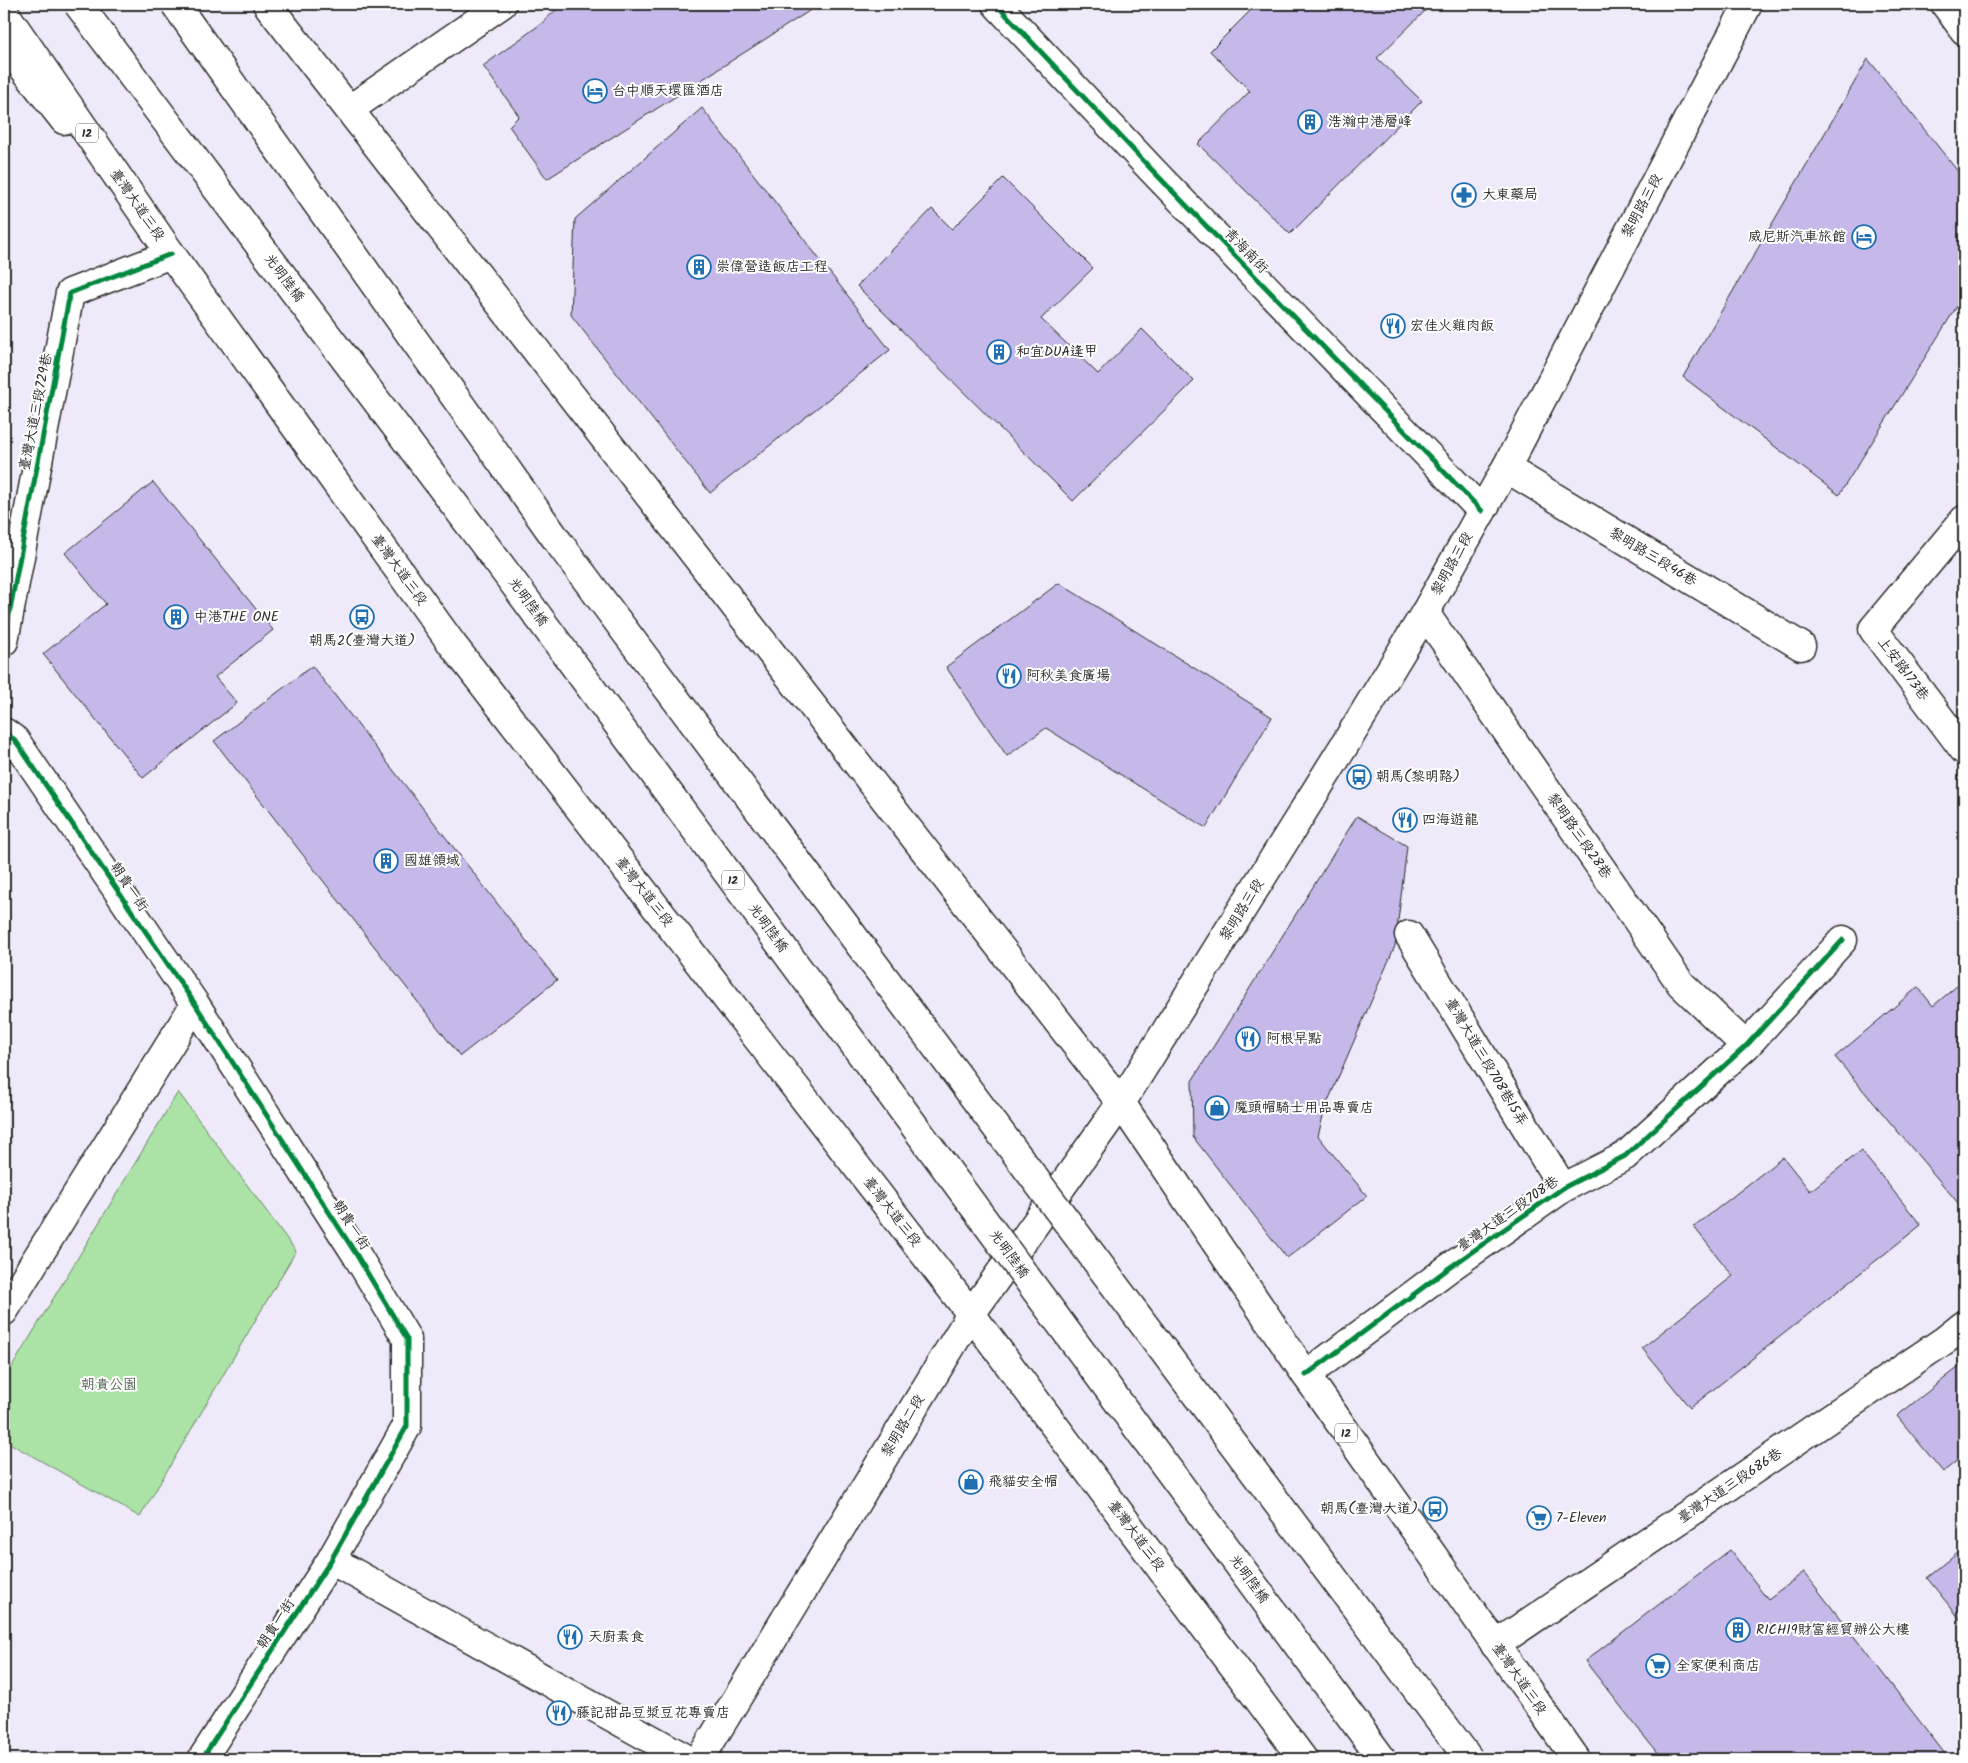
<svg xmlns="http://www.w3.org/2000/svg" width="1968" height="1763" font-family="Kalam,'LXGW WenKai TC',sans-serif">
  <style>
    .green { fill: #abe2a5; stroke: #6b8668 }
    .building { fill: #c6b9ea; stroke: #2b2b2b }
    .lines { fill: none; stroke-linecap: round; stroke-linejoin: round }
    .minor-casing { stroke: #2b2b2b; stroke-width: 31 }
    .major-casing { stroke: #2b2b2b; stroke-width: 31 }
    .minor { stroke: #fff; stroke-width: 28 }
    .major { stroke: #fff; stroke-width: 28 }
    .major-bridge-casing { stroke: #2b2b2b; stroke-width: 31; stroke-linecap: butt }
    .major-bridge { stroke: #fff; stroke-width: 28 }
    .cycleway-casing { stroke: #fff; stroke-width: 8 }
    .cycleway { stroke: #00873e; stroke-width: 5 }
    .labels { text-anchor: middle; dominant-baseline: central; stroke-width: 4; stroke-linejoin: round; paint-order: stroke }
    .shield { fill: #fff; stroke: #6b6b6b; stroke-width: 1 }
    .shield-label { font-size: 12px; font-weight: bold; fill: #2b2b2b }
    .poi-label { font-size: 14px; fill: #2b2b2b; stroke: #fff; text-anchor: start }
    .street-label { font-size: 14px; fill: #2b2b2b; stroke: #fff }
    .park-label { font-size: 14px; fill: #516250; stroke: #fff }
  </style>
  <rect width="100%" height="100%" fill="#eeeaf9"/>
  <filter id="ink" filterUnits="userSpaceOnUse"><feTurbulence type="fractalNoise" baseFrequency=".02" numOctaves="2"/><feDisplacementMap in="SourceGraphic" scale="10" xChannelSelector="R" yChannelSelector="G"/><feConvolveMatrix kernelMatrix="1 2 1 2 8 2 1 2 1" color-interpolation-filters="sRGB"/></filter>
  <g filter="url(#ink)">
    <path class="green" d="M178 1092 296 1251 140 1517 4 1440V1380Z"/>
    <path class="building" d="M562 4H820L547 179 509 126 519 116 483 66 542 23Z
      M1257 4H1432L1377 58 1422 101 1290 234 1198 144 1250 91 1210 51Z
      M1868 59 1964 179V295L1839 495 1683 377Z
      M702 108 890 350 710 493 571 315 575 219Z
      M1003 178 1093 268 1041 319 1098 374 1142 329 1194 381 1073 501 857 286 932 209 952 229Z
      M153 482 273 630 215 677 237 703 143 778 43 654 106 604 65 553Z
      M1059 583 1272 717 1206 828 1046 728 1007 756 946 667Z
      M312 666 557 980 460 1056 214 741Z
      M1357 816 1407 846 1395 946 1325 1108 1318 1136 1367 1196 1287 1258 1193 1137 1192 1081Z
      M1964 980V1210L1835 1057 1918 987 1933 1006Z
      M1861 1151 1921 1225 1690 1408 1642 1348 1733 1276 1694 1227 1783 1157 1810 1191Z
      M1964 1363V1455L1943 1472 1897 1416Z
      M1964 1548V1624L1927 1578Z
      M1730 1550 1768 1599 1804 1572 1949 1759H1662L1585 1661Z"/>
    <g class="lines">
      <g class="minor-casing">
        <path id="minor" d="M996 4 1153 171 1482 511
          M1945 4 1964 30
          M4 43 64 120
          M350 109 502 4
          M1506 468 1801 646
          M1964 520 1873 629 1964 750
          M1425 613 1681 984 1746 1046
          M4 641 70 293 171 254
          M4 732 15 740 195 1004 356 1254 407 1339V1426L331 1560 202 1759
          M1409 935 1563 1188
          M4 1311 195 1004
          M1306 1375 1449 1268 1563 1188 1625 1156 1746 1046 1843 940
          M331 1560 687 1759
          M1495 1645 1945 1340 1964 1325"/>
      </g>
      <g class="major-casing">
        <path id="major" d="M267 4 1121 1103 1306 1375 1576 1759
          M4 12 171 254 452 644 971 1314 1303 1759
          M700 1759 971 1314 1121 1103 1347 741 1425 613 1506 468 1748 4"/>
      </g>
      <use href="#minor" class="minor"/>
      <use href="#major" class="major"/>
      <g class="major-bridge-casing">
        <path id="major-bridge" d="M78 4 509 577 1382 1759
          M175 4 559 543 1469 1759"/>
      </g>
      <use href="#major-bridge" class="major-bridge"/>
      <g class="cycleway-casing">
        <path id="cycleway" d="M996 4 1153 171 1482 511
          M4 641 70 293 171 254
          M4 732 15 740 195 1004 356 1254 407 1339V1426L331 1560 202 1759
          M1306 1375 1449 1268 1563 1188 1625 1156 1746 1046 1843 940"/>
      </g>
      <use href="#cycleway" class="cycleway"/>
    </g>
  </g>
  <defs>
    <g id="hotel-ring" transform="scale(1.25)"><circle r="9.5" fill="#fff" stroke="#1f6fb2" stroke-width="1.5"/><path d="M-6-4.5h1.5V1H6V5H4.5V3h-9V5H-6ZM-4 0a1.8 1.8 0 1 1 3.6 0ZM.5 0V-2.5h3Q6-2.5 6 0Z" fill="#1f6fb2"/></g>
    <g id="building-ring" transform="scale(1.25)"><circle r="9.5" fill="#fff" stroke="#1f6fb2" stroke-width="1.5"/><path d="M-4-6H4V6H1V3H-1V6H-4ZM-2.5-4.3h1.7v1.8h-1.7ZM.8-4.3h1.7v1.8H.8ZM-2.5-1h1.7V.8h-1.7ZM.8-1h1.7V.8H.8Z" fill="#1f6fb2"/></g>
    <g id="pharmacy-ring" transform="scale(1.25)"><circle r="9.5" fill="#fff" stroke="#1f6fb2" stroke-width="1.5"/><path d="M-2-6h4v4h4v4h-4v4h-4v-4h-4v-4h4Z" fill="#1f6fb2"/></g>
    <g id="restaurant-ring" transform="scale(1.25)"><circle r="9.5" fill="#fff" stroke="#1f6fb2" stroke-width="1.5"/><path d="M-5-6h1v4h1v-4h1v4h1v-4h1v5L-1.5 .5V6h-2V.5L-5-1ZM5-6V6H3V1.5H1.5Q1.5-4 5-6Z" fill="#1f6fb2"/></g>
    <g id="bus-ring" transform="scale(1.25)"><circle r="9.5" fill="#fff" stroke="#1f6fb2" stroke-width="1.5"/><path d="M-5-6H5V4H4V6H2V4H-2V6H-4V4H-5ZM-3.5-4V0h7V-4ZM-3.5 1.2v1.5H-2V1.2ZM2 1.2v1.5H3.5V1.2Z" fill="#1f6fb2"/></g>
    <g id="shop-ring" transform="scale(1.25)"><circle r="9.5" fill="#fff" stroke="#1f6fb2" stroke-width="1.5"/><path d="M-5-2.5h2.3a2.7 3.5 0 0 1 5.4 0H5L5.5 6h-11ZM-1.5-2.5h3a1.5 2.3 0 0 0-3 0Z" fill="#1f6fb2"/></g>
    <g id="supermarket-ring" transform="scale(1.25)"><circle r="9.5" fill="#fff" stroke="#1f6fb2" stroke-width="1.5"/><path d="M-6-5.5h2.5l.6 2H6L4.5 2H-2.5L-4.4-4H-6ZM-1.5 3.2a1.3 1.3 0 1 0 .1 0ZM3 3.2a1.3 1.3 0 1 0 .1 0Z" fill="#1f6fb2"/></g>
  </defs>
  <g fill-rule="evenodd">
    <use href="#hotel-ring" x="595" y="91"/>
    <use href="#building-ring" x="1310" y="122"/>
    <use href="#pharmacy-ring" x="1464" y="195"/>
    <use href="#hotel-ring" x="1864" y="237"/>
    <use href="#building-ring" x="699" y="267"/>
    <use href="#restaurant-ring" x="1393" y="326"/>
    <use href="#building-ring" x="999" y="352"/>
    <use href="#building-ring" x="176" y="617"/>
    <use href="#bus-ring" x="362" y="617"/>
    <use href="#restaurant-ring" x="1009" y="676"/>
    <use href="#bus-ring" x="1359" y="777"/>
    <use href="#restaurant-ring" x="1405" y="820"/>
    <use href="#building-ring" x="386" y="861"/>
    <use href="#restaurant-ring" x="1248" y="1039"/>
    <use href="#shop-ring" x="1217" y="1108"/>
    <use href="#shop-ring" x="971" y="1482"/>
    <use href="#bus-ring" x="1435" y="1509"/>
    <use href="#supermarket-ring" x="1539" y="1518"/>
    <use href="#building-ring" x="1738" y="1630"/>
    <use href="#restaurant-ring" x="570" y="1637"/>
    <use href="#supermarket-ring" x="1658" y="1666"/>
    <use href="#restaurant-ring" x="559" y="1713"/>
  </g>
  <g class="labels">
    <g class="shield">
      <rect x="76" y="123.5" width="22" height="19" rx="4"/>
      <rect x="722" y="870.5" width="22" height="19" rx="4"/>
      <rect x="1335" y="1423.5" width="22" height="19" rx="4"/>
    </g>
    <g class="shield-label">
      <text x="87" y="133">12</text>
      <text x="733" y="880">12</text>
      <text x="1346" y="1433">12</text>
    </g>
    <g class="poi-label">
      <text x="612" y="91">台中順天環匯酒店</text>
      <text x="1328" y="122">浩瀚中港層峰</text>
      <text x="1482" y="195">大東藥局</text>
      <text x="1846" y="237" text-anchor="end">威尼斯汽車旅館</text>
      <text x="716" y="267">崇偉營造飯店工程</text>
      <text x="1410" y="326">宏佳火雞肉飯</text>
      <text x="1016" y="352">和宜DUA逢甲</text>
      <text x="194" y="617">中港THE ONE</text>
      <text x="362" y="641" text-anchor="middle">朝馬2(臺灣大道)</text>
      <text x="1026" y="676">阿秋美食廣場</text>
      <text x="1376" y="777">朝馬(黎明路)</text>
      <text x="1422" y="820">四海遊龍</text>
      <text x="404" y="861">國雄領域</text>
      <text x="1266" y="1039">阿根早點</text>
      <text x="1234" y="1108">魔頭帽騎士用品專賣店</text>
      <text x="988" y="1482">飛貓安全帽</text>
      <text x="1418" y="1509" text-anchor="end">朝馬(臺灣大道)</text>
      <text x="1556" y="1518">7-Eleven</text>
      <text x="1756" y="1630">RICH19財富經貿辦公大樓</text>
      <text x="588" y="1637">天廚素食</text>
      <text x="1676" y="1666">全家便利商店</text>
      <text x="576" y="1713">藤記甜品豆漿豆花專賣店</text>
    </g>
    <g class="street-label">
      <text transform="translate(137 205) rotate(55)">臺灣大道三段</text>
      <text transform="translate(1642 206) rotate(-62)">黎明路三段</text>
      <text transform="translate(1246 251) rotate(46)">青海南街</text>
      <text transform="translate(284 278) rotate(53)">光明陸橋</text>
      <text transform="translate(36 412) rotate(-79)">臺灣大道三段729巷</text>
      <text transform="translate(1653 557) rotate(31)">黎明路三段46巷</text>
      <text transform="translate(1452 564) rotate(-61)">黎明路三段</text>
      <text transform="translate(399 570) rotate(54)">臺灣大道三段</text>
      <text transform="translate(528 602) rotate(54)">光明陸橋</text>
      <text transform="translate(1903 669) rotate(53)">上安路173巷</text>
      <text transform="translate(1579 836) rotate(55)">黎明路三段28巷</text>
      <text transform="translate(129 887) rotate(56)">朝貴一街</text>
      <text transform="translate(644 892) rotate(52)">臺灣大道三段</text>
      <text transform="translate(1242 910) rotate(-58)">黎明路三段</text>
      <text transform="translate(768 928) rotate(54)">光明陸橋</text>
      <text transform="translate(1486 1062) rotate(59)">臺灣大道三段708巷15弄</text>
      <text transform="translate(892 1212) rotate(52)">臺灣大道三段</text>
      <text transform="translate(1508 1214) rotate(-35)">臺灣大道三段708巷</text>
      <text transform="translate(351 1225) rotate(57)">朝貴一街</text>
      <text transform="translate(1009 1254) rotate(54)">光明陸橋</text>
      <text transform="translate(903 1426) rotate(-59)">黎明路二段</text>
      <text transform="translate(1730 1486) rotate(-34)">臺灣大道三段686巷</text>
      <text transform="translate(1136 1536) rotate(53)">臺灣大道三段</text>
      <text transform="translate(1249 1579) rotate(54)">光明陸橋</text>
      <text transform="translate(276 1624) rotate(-57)">朝貴一街</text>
      <text transform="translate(1519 1679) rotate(55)">臺灣大道三段</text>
    </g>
    <g class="park-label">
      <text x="109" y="1385">朝貴公園</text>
    </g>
  </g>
  <rect width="1968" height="1763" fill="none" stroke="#fff" stroke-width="20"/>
  <rect x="10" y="10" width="1948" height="1743" fill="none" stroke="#2b2b2b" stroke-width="2" filter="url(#ink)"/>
</svg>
